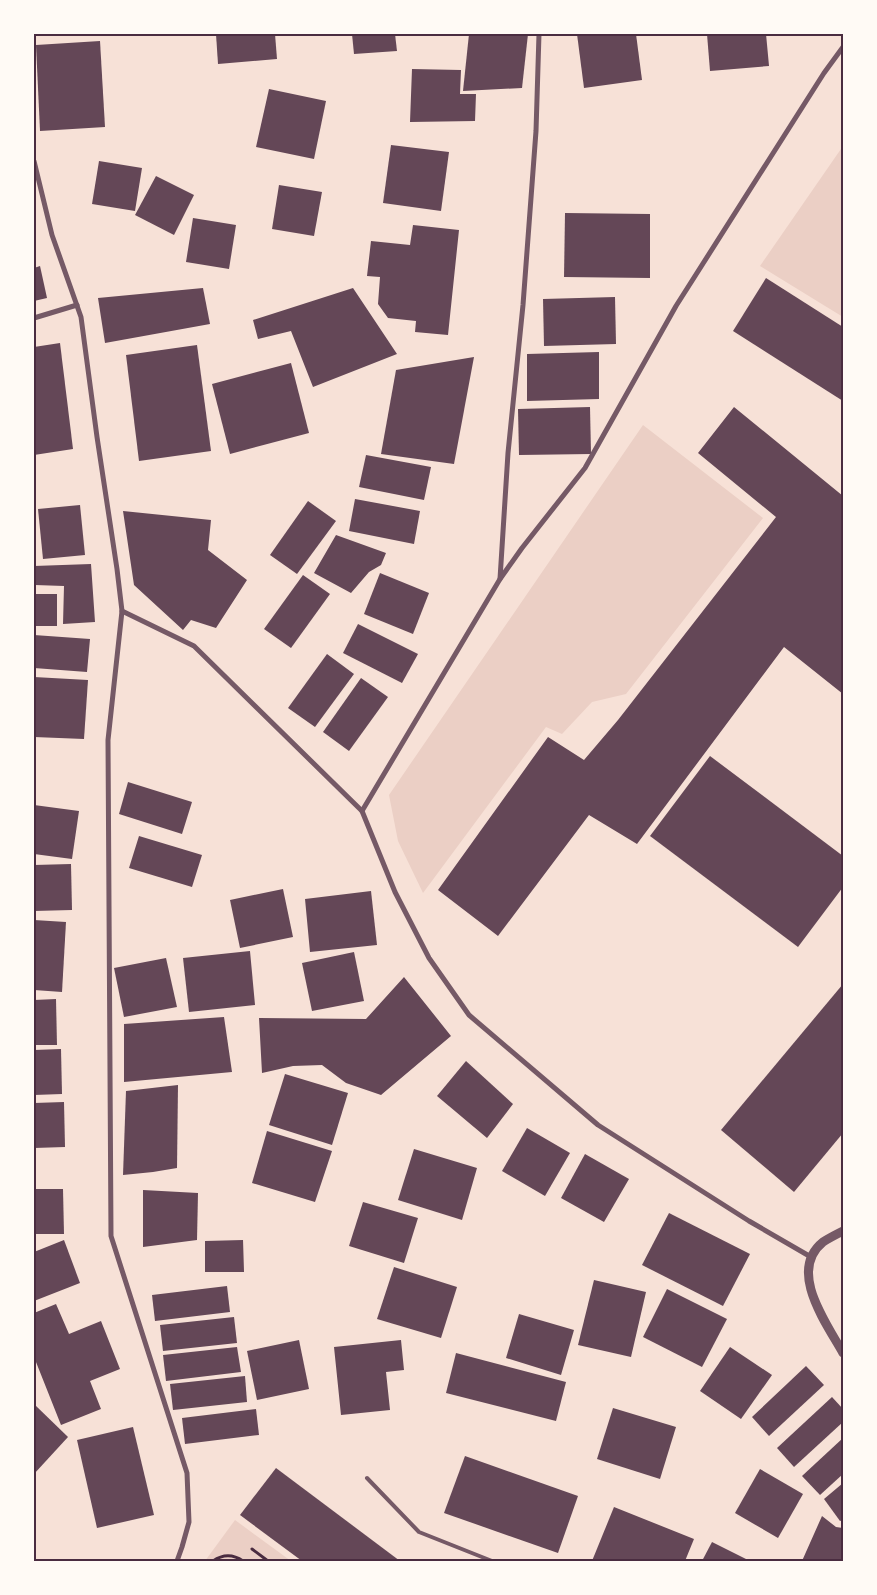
<svg xmlns="http://www.w3.org/2000/svg" width="877" height="1595" viewBox="0 0 877 1595" font-family="'Asap Condensed',sans-serif">
	<style>
		.green { fill: #ebcfc5 }
		.building { fill: #644757 }
		.lines { fill: none; stroke-linecap: round; stroke-linejoin: round }
		.path { stroke: #4a2c40; stroke-width: 3 }
		.service { stroke: #755966; stroke-width: 4 }
		.minor { stroke: #755966; stroke-width: 5 }
		.tertiary { stroke: #755966; stroke-width: 9 }
		.neatline { fill: none; stroke: #4a2c40; stroke-width: 2 }
	</style>
	<rect width="100%" height="100%" fill="#f7e1d7"/>
	<!-- green -->
	<g class="green">
		<path d="M843,146V317L760,266Z"/>
		<path d="M643,425L763,518L626,694L592,702L562,734L546,727L423,893L398,841L389,795Z"/>
		<path d="M235,1520L291,1561H205Z"/>
	</g>
	<!-- building -->
	<g class="building">
		<path d="M216,34H275L277,59L218,64Z"/>
		<path d="M352,34H395L397,51L354,54Z"/>
		<path d="M469,34H528L522,88L463,91Z"/>
		<path d="M577,34H636L642,80L584,88Z"/>
		<path d="M707,34H766L769,66L710,71Z"/>
		<path d="M100,41L105,127L40,131L36,45Z"/>
		<path d="M412,69L461,70L460,94H476L475,121L410,122Z"/>
		<path d="M269,89L326,101L314,159L256,147Z"/>
		<path d="M391,145L449,152L441,211L383,203Z"/>
		<path d="M99,161L142,168L135,211L92,204Z"/>
		<path d="M156,176L194,195L174,235L135,215Z"/>
		<path d="M279,185L322,192L314,236L272,229Z"/>
		<path d="M565,213L650,214V278L564,277Z"/>
		<path d="M193,218L236,225L229,269L186,262Z"/>
		<path d="M413,225L459,230L448,335L415,332L416,321L388,318L378,304L380,277L367,276L371,241L410,245Z"/>
		<path d="M40,266L47,298L34,301V268Z"/>
		<path d="M766,278L843,327V401L733,331Z"/>
		<path d="M203,288L210,324L105,343L98,298Z"/>
		<path d="M353,288L397,354L313,387L291,331L258,339L253,320Z"/>
		<path d="M615,297L616,344L544,346L543,299Z"/>
		<path d="M60,343L73,449L34,455V347Z"/>
		<path d="M197,345L211,451L139,461L126,355Z"/>
		<path d="M599,352V399L527,401V354Z"/>
		<path d="M474,357L454,464L381,454L396,370Z"/>
		<path d="M291,363L309,433L230,454L212,384Z"/>
		<path d="M590,407L591,454L519,455L518,409Z"/>
		<path d="M734,407L843,496V694L784,647L637,844L589,815L498,936L438,890L548,737L584,760L618,720L776,517L698,453Z"/>
		<path d="M366,455L431,467L424,500L359,487Z"/>
		<path d="M355,499L420,511L414,544L349,531Z"/>
		<path d="M308,501L336,521L297,574L270,555Z"/>
		<path d="M80,505L85,555L43,559L38,509Z"/>
		<path d="M123,511L211,520L208,550L247,580L216,628L191,620L183,630L134,585Z"/>
		<path d="M336,535L386,553L381,565L369,572L351,593L314,573Z"/>
		<path d="M91,564L95,622L63,624L64,586L35,585L34,566Z"/>
		<path d="M380,573L429,593L413,634L364,614Z"/>
		<path d="M303,575L330,594L291,648L264,629Z"/>
		<rect x="34" y="594" width="23" height="32"/>
		<path d="M358,624L418,654L402,683L343,653Z"/>
		<path d="M34,635L90,639L87,672L34,668Z"/>
		<path d="M327,654L354,674L315,727L288,708Z"/>
		<path d="M34,677L88,680L84,739L34,737Z"/>
		<path d="M361,678L388,697L349,751L323,732Z"/>
		<path d="M710,756L843,856V887L798,947L650,836Z"/>
		<path d="M128,782L192,802L182,834L119,814Z"/>
		<path d="M34,805L79,811L72,859L34,854Z"/>
		<path d="M139,836L202,855L192,887L129,868Z"/>
		<path d="M71,864L72,910L34,911V865Z"/>
		<path d="M283,889L293,937L240,948L230,900Z"/>
		<path d="M371,891L377,945L310,952L305,899Z"/>
		<path d="M34,920L66,922L62,992L34,990Z"/>
		<path d="M250,951L255,1005L189,1012L183,958Z"/>
		<path d="M354,952L364,1001L312,1011L302,963Z"/>
		<path d="M166,958L177,1007L124,1017L114,968Z"/>
		<path d="M404,977L451,1036L381,1095L346,1083L322,1065L293,1066L262,1073L259,1018L366,1019Z"/>
		<path d="M843,984V1133L794,1192L721,1130Z"/>
		<path d="M56,999L57,1045H34V1000Z"/>
		<path d="M224,1017L232,1072L124,1082V1024Z"/>
		<path d="M61,1049L62,1094L34,1095V1050Z"/>
		<path d="M466,1061L513,1104L487,1138L437,1096Z"/>
		<path d="M285,1074L348,1093L332,1145L269,1125Z"/>
		<path d="M178,1085L177,1168L153,1172L123,1175L126,1091Z"/>
		<path d="M64,1102L65,1147L34,1148V1103Z"/>
		<path d="M527,1128L570,1153L545,1196L502,1171Z"/>
		<path d="M267,1131L332,1151L315,1202L252,1183Z"/>
		<path d="M414,1149L477,1168L462,1220L398,1200Z"/>
		<path d="M585,1154L629,1179L604,1222L561,1198Z"/>
		<path d="M34,1189H63L64,1234H34Z"/>
		<path d="M143,1190L198,1193L197,1240L143,1247Z"/>
		<path d="M363,1202L418,1218L404,1263L349,1246Z"/>
		<path d="M669,1213L750,1254L723,1306L642,1265Z"/>
		<path d="M64,1240L80,1283L34,1301V1252Z"/>
		<path d="M243,1240L244,1272H205V1241Z"/>
		<path d="M394,1267L457,1287L441,1338L377,1319Z"/>
		<path d="M594,1280L646,1292L631,1357L578,1345Z"/>
		<path d="M227,1286L230,1312L155,1321L152,1295Z"/>
		<path d="M667,1289L727,1319L702,1367L643,1337Z"/>
		<path d="M56,1304L69,1334L101,1321L120,1369L90,1381L101,1409L61,1425L34,1357V1313Z"/>
		<path d="M519,1314L574,1330L561,1375L506,1358Z"/>
		<path d="M234,1317L237,1343L163,1351L160,1325Z"/>
		<path d="M299,1340L309,1389L257,1400L247,1351Z"/>
		<path d="M401,1340L404,1370L386,1372L390,1410L341,1415L334,1347Z"/>
		<path d="M237,1347L241,1372L166,1381L163,1355Z"/>
		<path d="M730,1347L772,1375L741,1419L700,1391Z"/>
		<path d="M456,1353L566,1382L556,1421L446,1393Z"/>
		<path d="M806,1366L824,1385L769,1436L752,1417Z"/>
		<path d="M245,1376L247,1402L173,1410L170,1384Z"/>
		<path d="M832,1397L843,1409V1422L794,1467L777,1448Z"/>
		<path d="M34,1404L68,1437L34,1474Z"/>
		<path d="M613,1408L676,1427L660,1479L597,1459Z"/>
		<path d="M256,1409L259,1435L185,1444L182,1418Z"/>
		<path d="M133,1427L154,1515L97,1528L77,1440Z"/>
		<path d="M843,1438V1474L820,1495L802,1476Z"/>
		<path d="M465,1456L578,1496L558,1553L444,1513Z"/>
		<path d="M276,1468L400,1561H302L240,1515Z"/>
		<path d="M760,1469L803,1494L778,1538L735,1513Z"/>
		<path d="M843,1483V1520L840,1521L824,1499Z"/>
		<path d="M614,1507L694,1539L685,1561H592Z"/>
		<path d="M822,1516L836,1527L843,1528V1561H802Z"/>
		<path d="M712,1542L750,1561H702Z"/>
	</g>
	<g class="lines">
		<!-- path -->
		<g class="path">
			<path d="M252,1549L268,1561"/>
			<path d="M213,1561C223,1554 233,1554 243,1561"/>
		</g>
		<!-- service -->
		<path class="service" d="M367,1478L419,1532L492,1561"/>
		<!-- minor -->
		<g class="minor">
			<path d="M34,161L52,235L81,317L97,437L117,569L122,611L108,740L111,1236L187,1473L189,1522L182,1547L177,1561"/>
			<path d="M34,318L77,305"/>
			<path d="M500,579L508,453L523,305L536,131L539,34"/>
			<path d="M122,611L194,646L362,811L395,892L429,958L469,1015L598,1125L749,1221L811,1257"/>
			<path d="M362,811L500,579L522,548L585,468L676,306L824,73L843,47"/>
		</g>
		<!-- tertiary -->
		<path class="tertiary" d="M843,1231C837,1234 829,1238 823,1242C787,1271 827,1324 843,1353"/>
	</g>
	<!-- border -->
	<rect width="877" height="1595" fill="none" stroke="#fffaf5" stroke-width="70"/>
	<rect x="35" y="35" width="807" height="1525" class="neatline"/>
</svg>
